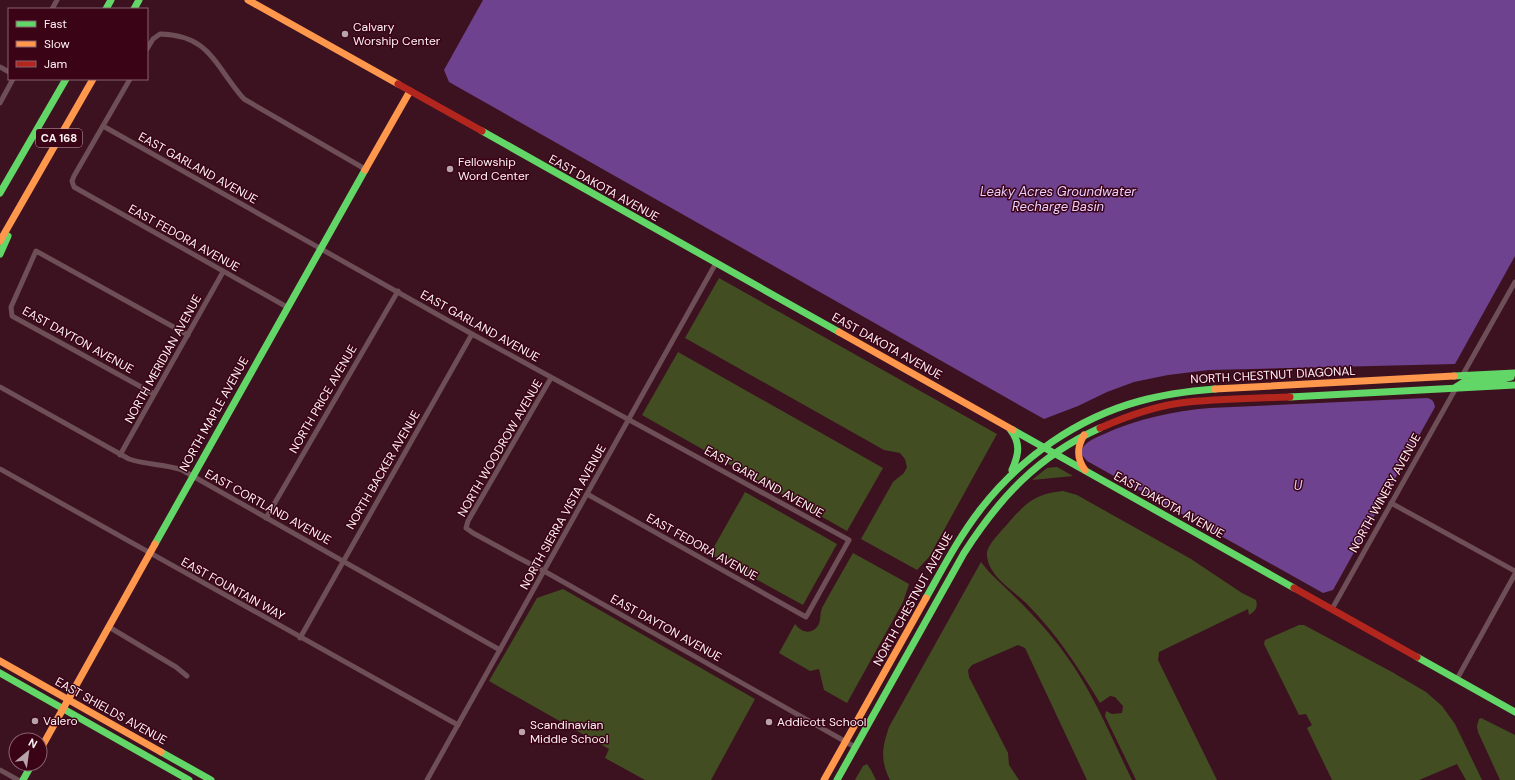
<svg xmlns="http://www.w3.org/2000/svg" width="1515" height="780" viewBox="0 0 1515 780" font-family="'DM Sans',sans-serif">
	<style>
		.green { fill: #424e22 }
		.water { fill: #6e428e }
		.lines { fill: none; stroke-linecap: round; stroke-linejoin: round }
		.street { stroke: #6e4e57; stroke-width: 5 }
		.fast { stroke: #63d668; stroke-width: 7 }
		.slow { stroke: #ff974d; stroke-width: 7 }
		.jam { stroke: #b3261e; stroke-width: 7 }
		.poi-dot { fill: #b9a4aa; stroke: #3b0316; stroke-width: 1.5 }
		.labels { text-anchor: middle; stroke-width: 3; stroke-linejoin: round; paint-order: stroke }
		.shield { fill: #3b0316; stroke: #c2aab1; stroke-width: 1 }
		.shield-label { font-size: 11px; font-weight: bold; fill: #fcf2f3 }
		.poi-label { font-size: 12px; fill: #fcf2f3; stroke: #3b0316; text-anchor: start }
		.street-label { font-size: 12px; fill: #fcf2f3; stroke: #3b0316 }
		.water-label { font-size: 13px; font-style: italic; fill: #e7d1fe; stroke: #3b0316 }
	</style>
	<rect width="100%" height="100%" fill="#3c1221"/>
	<!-- green -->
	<g class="green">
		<path d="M719,278L997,434L929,557L917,570L861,539L893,482L904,473L907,467L905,459L900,453L884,450L685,338Z"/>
		<path d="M678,352L883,468L847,531L642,415Z"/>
		<path d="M1057,467L1073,476L1032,480L1047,468Z"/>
		<path d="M1063,491L1077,495L1191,559L1242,593L1256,600C1258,607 1256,611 1249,615L1248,609L1159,652L1158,660L1217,780H1136L1105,716L1106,711L1112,714L1122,713L1123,706L1115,697L1110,696L1100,703C1078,667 1056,633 1026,603C1013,590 988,576 987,555C986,545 1004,529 1010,521C1028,501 1036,494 1063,491Z"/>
		<path d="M745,492L837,544L803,605L710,554Z"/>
		<path d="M853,553L909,584L903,602L847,703L824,690L819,669L810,671L779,653L795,624C800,631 809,635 816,628C822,623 819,615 822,608C832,589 843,571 853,553Z"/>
		<path d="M981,562L989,572C1016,598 1043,623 1065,654C1092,690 1112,739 1132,780H1087L1025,648L1018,645L972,665L968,670L969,677L1008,753L1009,765L1019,780H890C880,760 882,748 889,727Z"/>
		<path d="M563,589L755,699L711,780H645L605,758L609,749L489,681L537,598Z"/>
		<path d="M1299,625H1304L1392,672L1426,692L1442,706L1455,724L1482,780H1466L1457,764L1419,780H1332L1307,728L1312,725L1306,714L1299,715L1264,644L1265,640Z"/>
		<path d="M1481,718L1515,735V780H1500L1478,732L1477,726L1479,719Z"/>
		<path d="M867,764L871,770L876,780H855L863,766Z"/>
	</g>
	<!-- water -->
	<g class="water">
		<path d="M483,0H1515V256L1455,364L1209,370L1168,375L1134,382L1107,392L1078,406L1044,419L449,82L444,70Z"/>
		<path d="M1427,398C1433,399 1434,402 1435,407L1333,590L1323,593L1087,461L1082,455C1082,450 1082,447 1086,444C1090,440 1097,437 1102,435C1136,419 1173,411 1210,408Z"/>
	</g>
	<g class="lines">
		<!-- street -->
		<g class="street">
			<path d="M52,9L57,0"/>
			<path d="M147,49L153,39L160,34C211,35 215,67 244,99L365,169"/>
			<path d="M0,67L9,72"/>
			<path d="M130,79L74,176L72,181L74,187L287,307"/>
			<path d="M0,103L13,79"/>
			<path d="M103,126L472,334L849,540L806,617L587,494"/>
			<path d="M1462,376L1515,282"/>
			<path d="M551,378L468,521L466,528L473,533L517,557L544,571L855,747"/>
			<path d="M0,387L129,459C146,465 165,464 182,470L500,650"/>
			<path d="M154,394L12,316L11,307L36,251L188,335"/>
			<path d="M120,455L223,272"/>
			<path d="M0,469L458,725"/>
			<path d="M1391,503L1515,571"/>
			<path d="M266,518L398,291"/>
			<path d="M1332,609L1456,388"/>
			<path d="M109,627L176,667L187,676"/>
			<path d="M300,638L472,334"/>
			<path d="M1457,679L1515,574"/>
			<path d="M0,770L18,780"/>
			<path d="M427,780L716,263"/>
		</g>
		<!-- fast -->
		<g class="fast">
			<path d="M106,9L111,0"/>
			<path d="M134,9L139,0"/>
			<path d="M482,131L839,332"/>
			<path d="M0,193L66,79"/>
			<path d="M0,254L8,236"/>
			<path d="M1454,376L1515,373"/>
			<path d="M1456,387L1464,382L1499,380L1511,377"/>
			<path d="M1290,397L1515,385"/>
			<path d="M1010,429C1021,443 1019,454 1012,470"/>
			<path d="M1013,430L1294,588"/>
			<path d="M155,544L365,170"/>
			<path d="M926,598C943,568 959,537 980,510C1020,458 1077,418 1140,401C1165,394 1190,391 1215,389"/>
			<path d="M1417,657L1515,712"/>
			<path d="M0,673L189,780"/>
			<path d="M161,752L211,780"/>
			<path d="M23,780L32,764"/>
			<path d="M837,780L964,553C1000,497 1038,456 1100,428"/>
		</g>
		<!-- slow -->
		<g class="slow">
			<path d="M248,0L398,84"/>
			<path d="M365,170L410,91"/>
			<path d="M0,241L93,79"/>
			<path d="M839,332L1013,430"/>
			<path d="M1215,389L1454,376"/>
			<path d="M1084,435C1077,447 1076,458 1085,470"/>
			<path d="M0,661L161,752"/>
			<path d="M40,750L155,544"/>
			<path d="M824,780L926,598"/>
		</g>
		<!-- jam -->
		<g class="jam">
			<path d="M398,84L482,131"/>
			<path d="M1100,428C1127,416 1158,405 1188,402C1222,399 1256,398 1290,397"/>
			<path d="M1294,588L1417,657"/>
		</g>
	</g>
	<!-- markers -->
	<g class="poi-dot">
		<circle cx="345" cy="34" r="4"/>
		<circle cx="450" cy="169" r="4"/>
		<circle cx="35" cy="721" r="4"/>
		<circle cx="769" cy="722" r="4"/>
		<circle cx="522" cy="732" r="4"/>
	</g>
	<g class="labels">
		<!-- shield labels -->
		<rect class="shield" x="36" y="129" width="46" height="18" rx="3"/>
		<g class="shield-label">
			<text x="59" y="142">CA 168</text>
		</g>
		<!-- poi labels -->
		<g class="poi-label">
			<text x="353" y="31">Calvary<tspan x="353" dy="14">Worship Center</tspan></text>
			<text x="458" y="166">Fellowship<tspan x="458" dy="14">Word Center</tspan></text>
			<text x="43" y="725">Valero</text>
			<text x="777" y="726">Addicott School</text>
			<text x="530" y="729">Scandinavian<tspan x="530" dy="14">Middle School</tspan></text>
		</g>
		<!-- street labels -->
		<g class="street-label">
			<text transform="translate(198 168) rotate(29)" y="4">EAST GARLAND AVENUE</text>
			<text transform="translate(604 188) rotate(29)" y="4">EAST DAKOTA AVENUE</text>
			<text transform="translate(184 238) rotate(29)" y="4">EAST FEDORA AVENUE</text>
			<text transform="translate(480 326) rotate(29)" y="4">EAST GARLAND AVENUE</text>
			<text transform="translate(78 340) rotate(29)" y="4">EAST DAYTON AVENUE</text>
			<text transform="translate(887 346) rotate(29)" y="4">EAST DAKOTA AVENUE</text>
			<text transform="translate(163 359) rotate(-61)" y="4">NORTH MERIDIAN AVENUE</text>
			<text transform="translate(1273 375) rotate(-3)" y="4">NORTH CHESTNUT DIAGONAL</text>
			<text transform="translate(323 399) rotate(-60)" y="4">NORTH PRICE AVENUE</text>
			<text transform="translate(214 414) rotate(-61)" y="4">NORTH MAPLE AVENUE</text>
			<text transform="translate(500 448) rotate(-60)" y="4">NORTH WOODROW AVENUE</text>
			<text transform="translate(383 470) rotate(-60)" y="4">NORTH BACKER AVENUE</text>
			<text transform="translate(764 482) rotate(29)" y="4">EAST GARLAND AVENUE</text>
			<text transform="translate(1385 493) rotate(-61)" y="4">NORTH WINERY AVENUE</text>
			<text transform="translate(1169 505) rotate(29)" y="4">EAST DAKOTA AVENUE</text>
			<text transform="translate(268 507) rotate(29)" y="4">EAST CORTLAND AVENUE</text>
			<text transform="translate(563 517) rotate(-61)" y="4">NORTH SIERRA VISTA AVENUE</text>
			<text transform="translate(702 547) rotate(29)" y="4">EAST FEDORA AVENUE</text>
			<text transform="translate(233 589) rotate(29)" y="4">EAST FOUNTAIN WAY</text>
			<text transform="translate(913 599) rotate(-61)" y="4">NORTH CHESTNUT AVENUE</text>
			<text transform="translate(666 628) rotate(29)" y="4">EAST DAYTON AVENUE</text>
			<text transform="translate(111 711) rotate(29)" y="4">EAST SHIELDS AVENUE</text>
		</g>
		<!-- water labels -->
		<g class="water-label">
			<text x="1058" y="196">Leaky Acres Groundwater<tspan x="1058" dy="15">Recharge Basin</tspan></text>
			<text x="1298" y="490">U</text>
		</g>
	</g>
	<!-- legend -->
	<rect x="8" y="8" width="140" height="72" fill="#3b0316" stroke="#88636e"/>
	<rect x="16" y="21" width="20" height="6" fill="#63d668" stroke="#88636e"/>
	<text x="44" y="28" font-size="12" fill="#fcf2f3">Fast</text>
	<rect x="16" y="41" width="20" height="6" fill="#ff974d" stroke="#88636e"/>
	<text x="44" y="48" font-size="12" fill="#fcf2f3">Slow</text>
	<rect x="16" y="61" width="20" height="6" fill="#b3261e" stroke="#88636e"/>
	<text x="44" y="68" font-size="12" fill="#fcf2f3">Jam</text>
	<!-- north arrow -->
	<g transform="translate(28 752) rotate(29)"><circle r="19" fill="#3b0316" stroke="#88636e"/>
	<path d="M0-3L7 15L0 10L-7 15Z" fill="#b9a4aa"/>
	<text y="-6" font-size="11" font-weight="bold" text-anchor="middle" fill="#fcf2f3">N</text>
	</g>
</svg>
